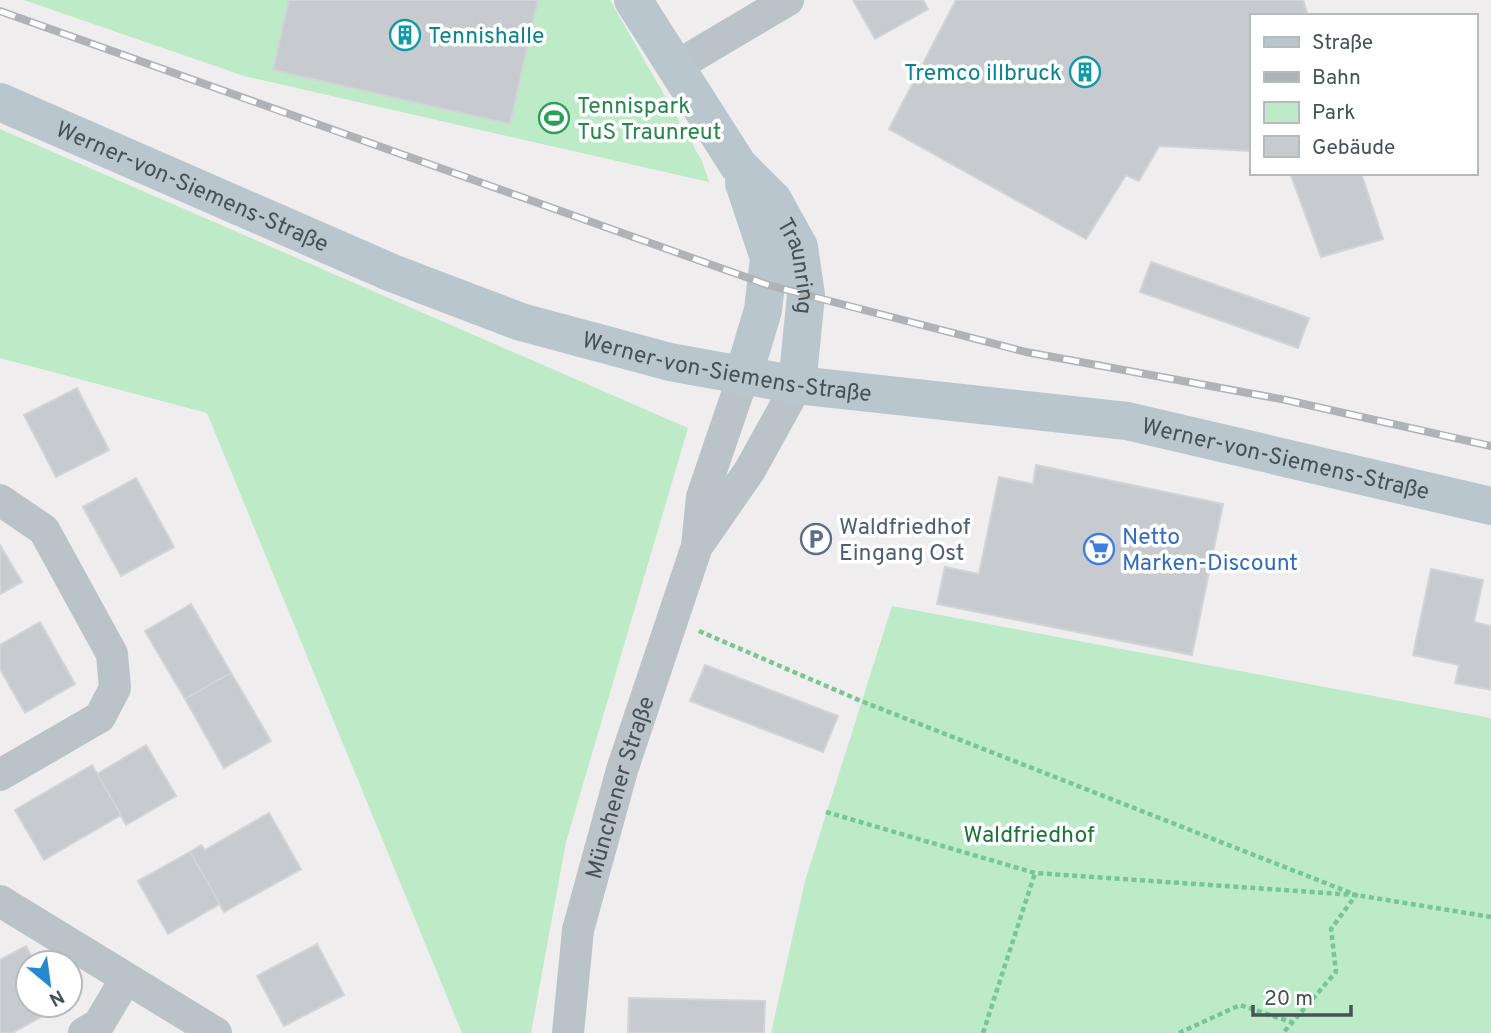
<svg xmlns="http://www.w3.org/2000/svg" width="1491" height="1033" viewBox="0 0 1491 1033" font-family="Overpass,sans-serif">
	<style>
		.green { fill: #bdebc8 }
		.building { fill: #c7cbcf; stroke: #d1d4d8; stroke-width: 2 }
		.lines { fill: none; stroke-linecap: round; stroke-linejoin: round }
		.path { stroke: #78c694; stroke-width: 4.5; stroke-dasharray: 5 3.5; stroke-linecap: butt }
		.street { stroke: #b9c3c8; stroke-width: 32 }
		.secondary { stroke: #b9c6cd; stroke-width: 38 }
		.rail-casing { stroke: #afb3b7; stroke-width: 8 }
		.rail { stroke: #fff; stroke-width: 5; stroke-dasharray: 16; stroke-linecap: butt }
		.labels { text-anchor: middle; stroke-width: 7; stroke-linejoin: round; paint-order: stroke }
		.culture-label { font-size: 23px; fill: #0d838f; stroke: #fff; text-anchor: start }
		.leisure-label { font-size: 23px; fill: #27864d; stroke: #fff; text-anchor: start }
		.street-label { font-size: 23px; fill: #465258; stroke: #fff }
		.service-label { font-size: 23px; fill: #4e5e75; stroke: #fff; text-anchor: start }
		.shop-label { font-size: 23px; fill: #366cbe; stroke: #fff; text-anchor: start }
		.park-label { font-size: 23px; fill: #1d743c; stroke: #fff }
	</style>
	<rect width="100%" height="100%" fill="#efeded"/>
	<!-- green -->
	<g class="green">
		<path d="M24,0H610L702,161L709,182L244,76Z"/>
		<path d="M0,129L688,428L566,842L531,1033H462L207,413L0,358Z"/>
		<path d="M892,606L1491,718V1033H771L805,881Z"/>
	</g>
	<!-- building -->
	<g class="building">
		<path d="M289,0H538L510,124L273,70Z"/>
		<path d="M853,0H923L928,9L875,39Z"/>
		<path d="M956,0H1303L1308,16H1251V151L1159,146L1139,181L1126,175L1086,239L889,129Z"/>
		<path d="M1290,173H1361L1383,239L1321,257Z"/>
		<path d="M1151,262L1309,318L1298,348L1140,292Z"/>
		<path d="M77,388L109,450L56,477L24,415Z"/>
		<path d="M1036,465L1223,504L1192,655L937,604L945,567L979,574L999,477L1033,484Z"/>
		<path d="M136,478L174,547L121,576L83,507Z"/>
		<path d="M0,545L22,582L0,594Z"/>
		<path d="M1431,569L1483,580L1474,622L1491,626V690L1455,683L1459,665L1413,655Z"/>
		<path d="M191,604L231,673L185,699L145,631Z"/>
		<path d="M40,622L75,684L25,713L0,669V645Z"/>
		<path d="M705,665L838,716L823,752L690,701Z"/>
		<path d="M231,673L271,741L224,768L185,699Z"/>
		<path d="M146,745L176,796L126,825L97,774Z"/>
		<path d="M92,765L121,815L44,860L15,810Z"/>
		<path d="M269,813L301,869L224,912L190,852L201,845L205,850Z"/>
		<path d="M190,852L220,904L168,934L138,881Z"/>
		<path d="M317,944L344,995L284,1026L257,976Z"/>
		<path d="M26,946L35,963H28V1005L59,1007L12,1033H0V960Z"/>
		<path d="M629,998L765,1001L764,1033H628Z"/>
	</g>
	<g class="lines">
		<!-- path -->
		<g class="path">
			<path d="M699,631L861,701L1356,895L1331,929L1336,972L1283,1033"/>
			<path d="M826,812L1035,873L1356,895L1491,917"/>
			<path d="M983,1033L1035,873"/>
			<path d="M1179,1033L1240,1005L1291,1022"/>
		</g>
		<!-- street -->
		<g class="street">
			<path d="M675,67L788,0"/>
			<path d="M0,500L44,530L112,654L115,688L100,717L0,775"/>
			<path d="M700,542L750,470L797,385"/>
			<path d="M0,901L216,1033"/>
			<path d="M84,1033L99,1024L125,980"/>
			<path id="s1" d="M568,1033L578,930L622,770L697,546L702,497L743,377"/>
		</g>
		<!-- secondary -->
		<g class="secondary">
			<path id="s2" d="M633,0L738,165L773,200L799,247L806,295L797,385"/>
			<path id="s3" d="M0,102L392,273L521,322L670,362L797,385L1127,421L1491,506"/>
			<path d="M743,377L763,310L769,258L744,183"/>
		</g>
		<!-- rail casing -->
		<g class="rail-casing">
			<path id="rail" d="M0,11L768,285L1026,352L1286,400L1491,446"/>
		</g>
		<!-- rail -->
		<use href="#rail" class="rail"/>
	</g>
	<!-- icons -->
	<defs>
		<g id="building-ring" transform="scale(1.575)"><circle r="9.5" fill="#fff" stroke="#0f9aa8" stroke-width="1.5"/><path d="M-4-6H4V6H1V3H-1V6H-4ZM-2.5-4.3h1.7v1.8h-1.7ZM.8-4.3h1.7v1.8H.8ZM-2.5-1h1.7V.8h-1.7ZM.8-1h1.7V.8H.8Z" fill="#0f9aa8"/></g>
		<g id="stadium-ring" transform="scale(1.575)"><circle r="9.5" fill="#fff" stroke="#2e9e5b" stroke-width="1.5"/><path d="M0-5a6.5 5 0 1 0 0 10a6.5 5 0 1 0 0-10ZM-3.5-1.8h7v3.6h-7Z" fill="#2e9e5b"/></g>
		<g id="parking-ring" transform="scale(1.575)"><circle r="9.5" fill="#fff" stroke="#5c6f8a" stroke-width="1.5"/><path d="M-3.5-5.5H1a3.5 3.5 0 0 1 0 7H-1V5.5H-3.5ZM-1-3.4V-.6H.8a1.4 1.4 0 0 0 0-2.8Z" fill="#5c6f8a"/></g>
		<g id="supermarket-ring" transform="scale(1.575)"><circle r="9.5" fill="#fff" stroke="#3f7fe0" stroke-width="1.5"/><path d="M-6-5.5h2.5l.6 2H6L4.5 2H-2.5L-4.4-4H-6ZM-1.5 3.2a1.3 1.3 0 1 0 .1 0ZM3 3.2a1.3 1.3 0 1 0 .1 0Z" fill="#3f7fe0"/></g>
	</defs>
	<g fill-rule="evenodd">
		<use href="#building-ring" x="405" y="35"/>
		<use href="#building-ring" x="1085" y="72"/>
		<use href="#stadium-ring" x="554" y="118"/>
		<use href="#parking-ring" x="816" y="539"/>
		<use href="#supermarket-ring" x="1099" y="549"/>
	</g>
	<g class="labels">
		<!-- culture labels -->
		<g class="culture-label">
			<text x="428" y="43">Tennishalle</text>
			<text x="1062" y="80" text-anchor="end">Tremco illbruck</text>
		</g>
		<!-- leisure labels -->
		<g class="leisure-label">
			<text x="577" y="113">Tennispark<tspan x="577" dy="26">TuS Traunreut</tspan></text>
		</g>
		<!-- street labels -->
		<g class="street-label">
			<text dy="8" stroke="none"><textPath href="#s3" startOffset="210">Werner-von-Siemens-Straße</textPath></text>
			<text dy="8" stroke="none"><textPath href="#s2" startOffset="317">Traunring</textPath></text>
			<text dy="8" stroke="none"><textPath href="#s3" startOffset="777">Werner-von-Siemens-Straße</textPath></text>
			<text dy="8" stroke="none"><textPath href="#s3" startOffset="1344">Werner-von-Siemens-Straße</textPath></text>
			<text dy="8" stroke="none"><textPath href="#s1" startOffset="252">Münchener Straße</textPath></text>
		</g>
		<!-- service labels -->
		<g class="service-label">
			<text x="839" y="534">Waldfriedhof<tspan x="839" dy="26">Eingang Ost</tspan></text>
		</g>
		<!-- shop labels -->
		<g class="shop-label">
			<text x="1122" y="544">Netto<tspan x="1122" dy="26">Marken-Discount</tspan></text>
		</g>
		<!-- park labels -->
		<g class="park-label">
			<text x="1029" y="842">Waldfriedhof</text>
		</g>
	</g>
	<!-- legend -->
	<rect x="1250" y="14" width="228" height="161" fill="#ffffff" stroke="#b5babc" stroke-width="2"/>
	<rect x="1264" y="37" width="35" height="10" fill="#b9c6cd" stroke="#b5babc" stroke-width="2"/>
	<text x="1312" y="49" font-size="21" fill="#465258">Straße</text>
	<rect x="1264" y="72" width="35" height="10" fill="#afb3b7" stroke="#b5babc" stroke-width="2"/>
	<text x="1312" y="84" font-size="21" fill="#465258">Bahn</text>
	<rect x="1264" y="102" width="35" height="21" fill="#bdebc8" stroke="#b5babc" stroke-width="2"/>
	<text x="1312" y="119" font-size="21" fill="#465258">Park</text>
	<rect x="1264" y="136" width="35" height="21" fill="#c7cbcf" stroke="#b5babc" stroke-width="2"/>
	<text x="1312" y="154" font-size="21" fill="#465258">Gebäude</text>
	<!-- north arrow -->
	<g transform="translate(49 984) rotate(151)"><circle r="33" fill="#ffffff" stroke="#b5babc" stroke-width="2"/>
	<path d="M0-5L12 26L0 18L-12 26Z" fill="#2689d0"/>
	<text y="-10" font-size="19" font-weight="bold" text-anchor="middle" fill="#465258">N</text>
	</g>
	<!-- scale -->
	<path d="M1253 1005v10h98v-10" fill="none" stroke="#465258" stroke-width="3.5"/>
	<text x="1264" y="1005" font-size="21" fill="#465258" stroke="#ffffff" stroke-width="5" paint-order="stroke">20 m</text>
</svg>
